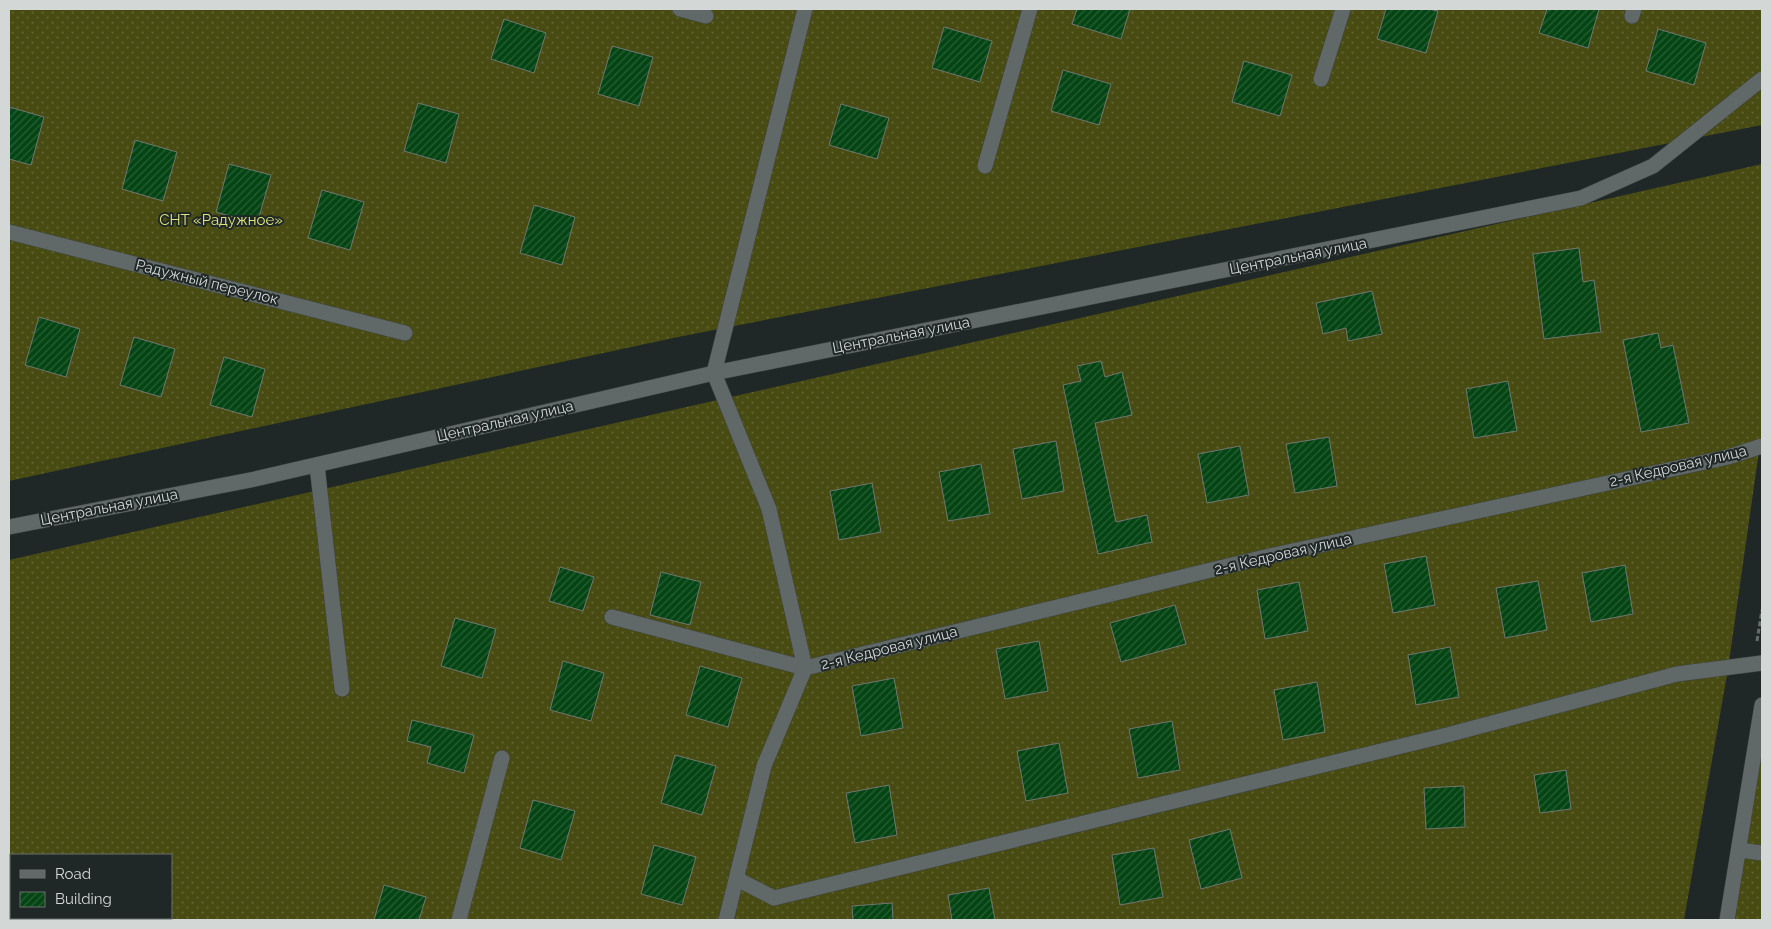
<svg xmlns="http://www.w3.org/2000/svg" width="1771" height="929" viewBox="0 0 1771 929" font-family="Raleway,sans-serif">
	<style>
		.grass { fill: url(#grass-dots); fill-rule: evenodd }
		.building { fill: url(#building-hatch); stroke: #717771 }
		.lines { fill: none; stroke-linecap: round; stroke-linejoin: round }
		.minor-casing { stroke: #3e4543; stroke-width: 16 }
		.path { stroke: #656c6b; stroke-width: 3; stroke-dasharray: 5 2.5; stroke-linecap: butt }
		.minor { stroke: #606967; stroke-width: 15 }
		.labels { text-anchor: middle; stroke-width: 4; stroke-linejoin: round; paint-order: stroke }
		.park-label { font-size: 15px; fill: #dee57c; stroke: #202827 }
		.street-label { font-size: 15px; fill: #d3d8d7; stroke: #202827 }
	</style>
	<defs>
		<pattern id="grass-dots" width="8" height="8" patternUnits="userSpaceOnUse" patternTransform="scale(1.25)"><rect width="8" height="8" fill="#484b12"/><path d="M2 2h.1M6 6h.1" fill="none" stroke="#626434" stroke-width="1.8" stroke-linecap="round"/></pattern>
		<pattern id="building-hatch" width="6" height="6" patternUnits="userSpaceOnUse" patternTransform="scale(1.25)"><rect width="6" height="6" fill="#044513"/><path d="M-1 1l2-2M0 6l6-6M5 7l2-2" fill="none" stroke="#285f35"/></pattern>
	</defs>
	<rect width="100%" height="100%" fill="#202827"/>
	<!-- grass -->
	<g class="grass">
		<path d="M9,9H1762V125L678,337L9,481Z"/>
		<path d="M1762,164V430L1728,669L1684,920H9V560ZM11,855H171V918H11Z"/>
		<path d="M1762,708V920H1727Z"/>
	</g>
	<!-- building -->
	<g class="building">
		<path d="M1077,9H1130L1121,39L1072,24Z"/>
		<path d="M1386,9H1428L1438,11L1426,53L1377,39Z"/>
		<path d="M1547,9H1599L1588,48L1539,33Z"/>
		<path d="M504,19L546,33L534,73L491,59Z"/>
		<path d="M944,27L992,41L980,82L932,68Z"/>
		<path d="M1658,29L1706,43L1694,85L1646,71Z"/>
		<path d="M612,46L653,57L639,106L598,94Z"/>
		<path d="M1244,61L1292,75L1280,116L1232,102Z"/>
		<path d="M1063,70L1111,84L1099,125L1051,111Z"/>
		<path d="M418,103L459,114L446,163L404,151Z"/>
		<path d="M841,104L889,118L877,159L829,145Z"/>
		<path d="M9,107L44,117L31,165L9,159Z"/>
		<path d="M135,140L177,152L163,201L122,189Z"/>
		<path d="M229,164L271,175L257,224L216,212Z"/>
		<path d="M322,190L364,202L350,250L308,238Z"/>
		<path d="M534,205L575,217L562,265L520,253Z"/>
		<path d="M1579,248L1583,282L1594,280L1601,332L1544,339L1533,254Z"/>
		<path d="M1372,291L1382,334L1348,341L1346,328L1323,334L1316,303Z"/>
		<path d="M39,317L80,329L66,377L25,365Z"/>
		<path d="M1658,333L1661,348L1673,345L1689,423L1641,432L1623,340Z"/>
		<path d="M134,337L175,349L161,397L120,385Z"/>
		<path d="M224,357L265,369L252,417L210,405Z"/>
		<path d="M1101,361L1105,377L1122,372L1132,415L1095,423L1116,522L1147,515L1152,542L1098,554L1063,385L1081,381L1077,366Z"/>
		<path d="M1508,381L1517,431L1474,438L1466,389Z"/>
		<path d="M1329,437L1337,486L1295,493L1286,444Z"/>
		<path d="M1056,441L1064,491L1022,499L1013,449Z"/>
		<path d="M1240,446L1249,495L1207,503L1198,454Z"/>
		<path d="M981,464L990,514L948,521L939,472Z"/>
		<path d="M872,483L881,532L839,540L830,491Z"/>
		<path d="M1426,556L1435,605L1393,613L1384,564Z"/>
		<path d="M1625,565L1633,614L1591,622L1582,573Z"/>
		<path d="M560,567L594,577L583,611L549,601Z"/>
		<path d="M661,572L701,582L690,625L650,615Z"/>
		<path d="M1538,581L1547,630L1505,638L1496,588Z"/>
		<path d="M1299,582L1308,631L1265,639L1257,590Z"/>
		<path d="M1175,605L1186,644L1121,662L1110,623Z"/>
		<path d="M455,618L496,629L482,678L441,666Z"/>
		<path d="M1039,641L1048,691L1005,699L996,649Z"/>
		<path d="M1450,647L1459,697L1416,705L1408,655Z"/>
		<path d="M563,661L604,673L591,721L550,710Z"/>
		<path d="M700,666L742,678L728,727L686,715Z"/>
		<path d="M894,678L903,728L861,736L852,686Z"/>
		<path d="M1317,682L1325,732L1283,740L1274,690Z"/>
		<path d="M412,720L474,735L464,773L427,763L431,747L407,741Z"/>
		<path d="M1172,721L1180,770L1138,778L1129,729Z"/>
		<path d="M1059,743L1068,793L1026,801L1017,751Z"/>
		<path d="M675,755L716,766L702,815L661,803Z"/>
		<path d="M1566,770L1571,809L1540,813L1534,775Z"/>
		<path d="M889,785L897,835L855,843L846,793Z"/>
		<path d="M1464,786L1465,827L1426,829L1424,788Z"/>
		<path d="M533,800L575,811L561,860L520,848Z"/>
		<path d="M1230,829L1242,878L1201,889L1189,840Z"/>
		<path d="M654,845L696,857L682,905L641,894Z"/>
		<path d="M1154,848L1163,897L1120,905L1112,855Z"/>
		<path d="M384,885L426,897L419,920H374Z"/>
		<path d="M989,888L995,920H952L948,895Z"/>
		<path d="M892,903L893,920H853L852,906Z"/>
	</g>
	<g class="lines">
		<!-- minor casing -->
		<g class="minor-casing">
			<g id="minor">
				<path d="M680,9L706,16"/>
				<path d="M1632,16L1634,9"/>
				<path d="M1321,79L1343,9"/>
				<path d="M985,166L1030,9"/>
				<path d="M9,232L405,333"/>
				<path d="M317,465L342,689"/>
				<path d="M9,527L255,479L714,373L1581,198L1653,166L1762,79"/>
				<path d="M612,617L805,668L1265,557L1728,457L1762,446"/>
				<path d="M1739,850L1762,853"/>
				<path d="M737,879L774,898L1443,736L1677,674L1762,663"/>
				<path d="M459,920L502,758"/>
				<path d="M726,920L764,766L805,668L769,509L714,373L805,9"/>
				<path d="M1727,920L1762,705"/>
			</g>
		</g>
		<!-- path -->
		<path class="path" d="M1757,641L1762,610"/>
		<!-- minor -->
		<use href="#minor" class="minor"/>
	</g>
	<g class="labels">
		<!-- park labels -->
		<g class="park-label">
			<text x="221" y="225">СНТ «Радужное»</text>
		</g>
		<!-- street labels -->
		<g class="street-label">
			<text transform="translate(1298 256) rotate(-11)" y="5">Центральная улица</text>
			<text transform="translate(207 282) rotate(14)" y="5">Радужный переулок</text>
			<text transform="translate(901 335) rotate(-11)" y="5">Центральная улица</text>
			<text transform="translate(505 421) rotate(-13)" y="5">Центральная улица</text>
			<text transform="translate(1678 466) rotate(-13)" y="5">2-я Кедровая улица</text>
			<text transform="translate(109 507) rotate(-11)" y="5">Центральная улица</text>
			<text transform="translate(1283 554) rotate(-13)" y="5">2-я Кедровая улица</text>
			<text transform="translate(889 648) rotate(-14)" y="5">2-я Кедровая улица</text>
		</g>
	</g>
	<!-- border -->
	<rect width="1771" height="929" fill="none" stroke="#d3d8d7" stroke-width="20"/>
	<!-- legend -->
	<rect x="10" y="854" width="162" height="65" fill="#202827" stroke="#686e6d"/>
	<rect x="20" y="870" width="25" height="8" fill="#606967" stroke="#686e6d"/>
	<text x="55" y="879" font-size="15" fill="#d3d8d7">Road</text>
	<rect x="20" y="892" width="25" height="15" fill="url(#building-hatch)" stroke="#686e6d"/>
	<text x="55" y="904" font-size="15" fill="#d3d8d7">Building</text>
</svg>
